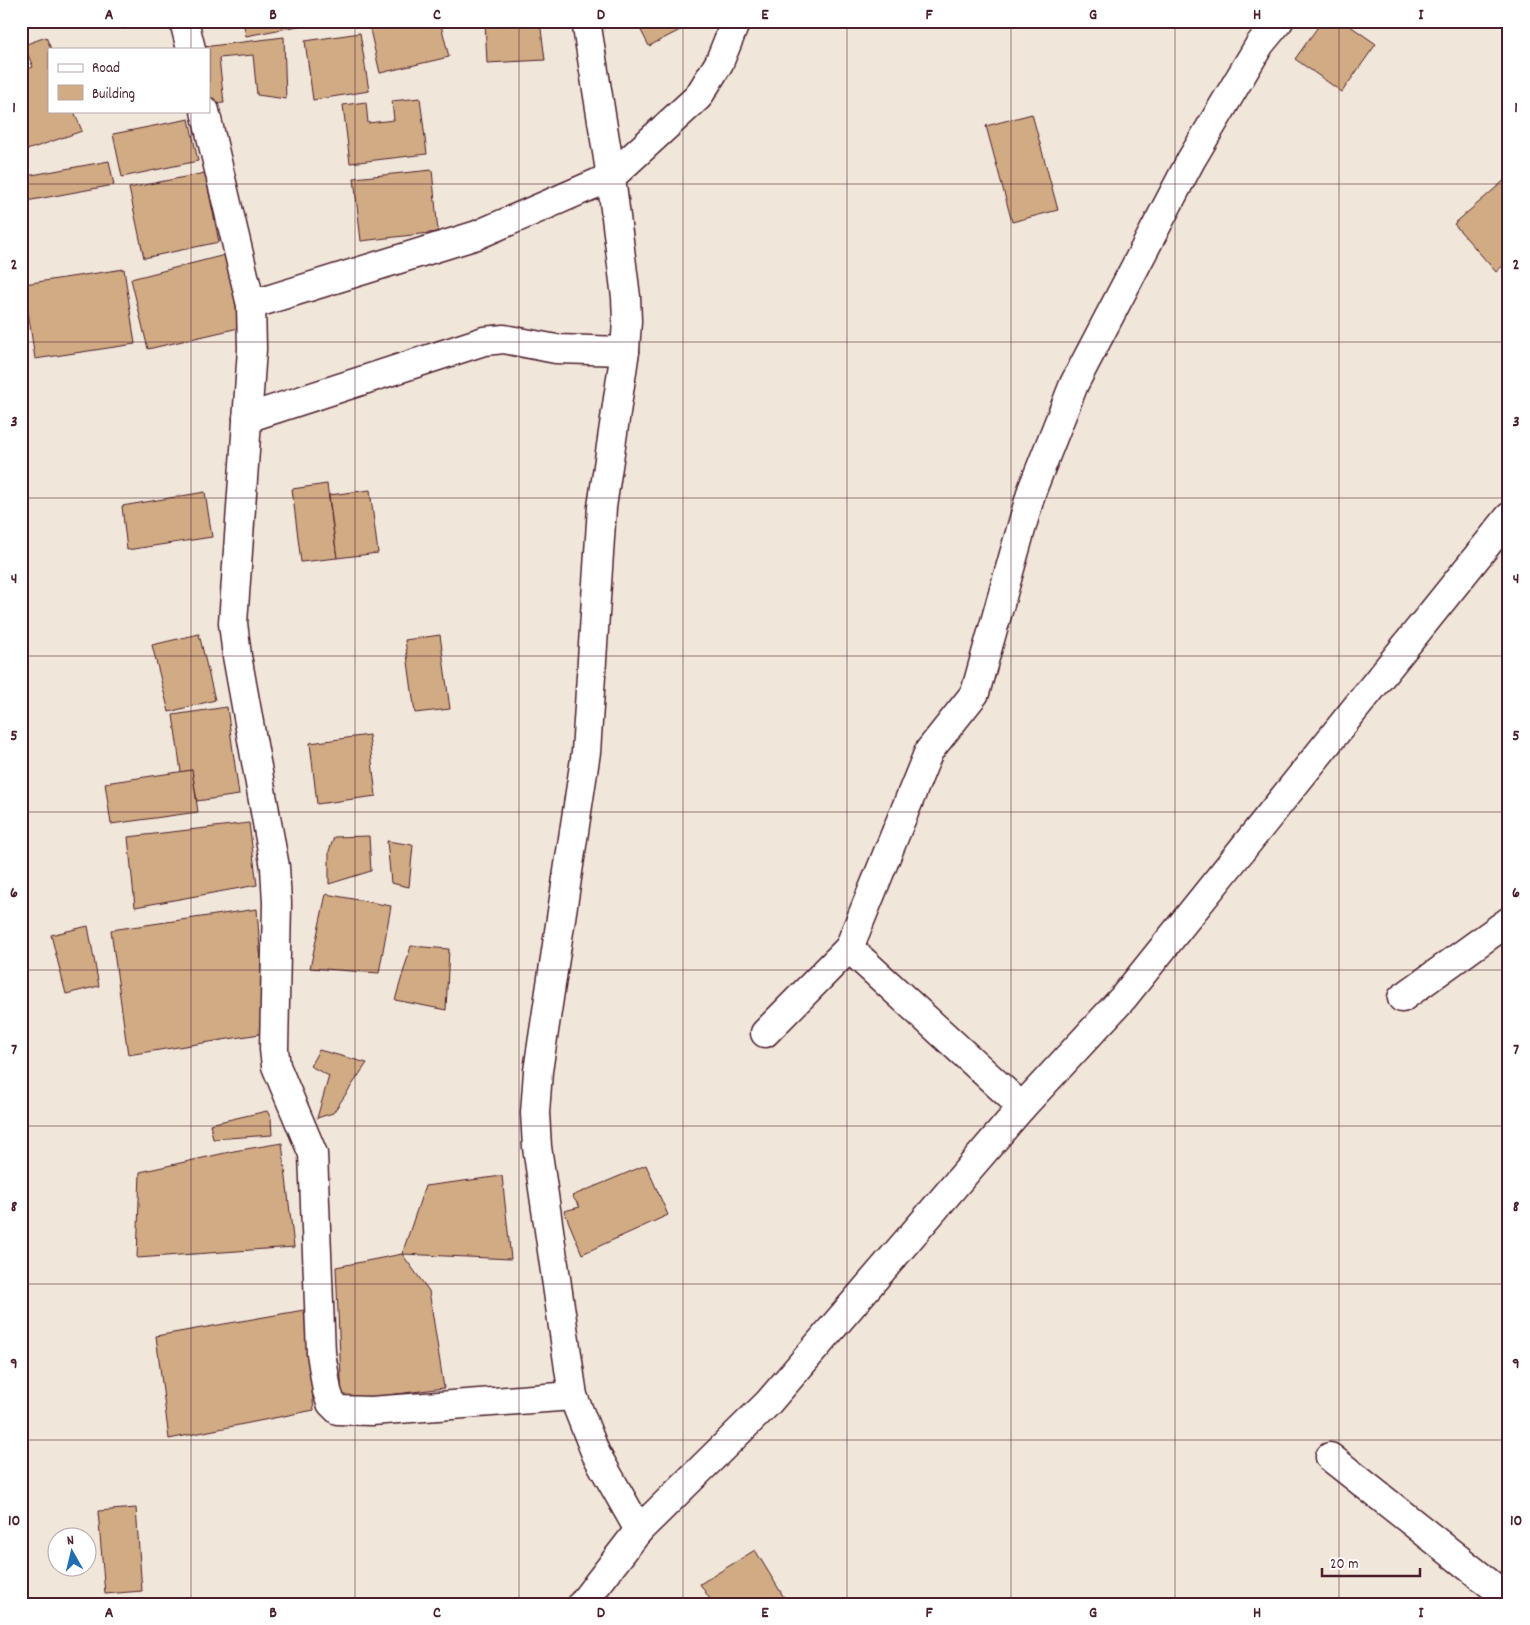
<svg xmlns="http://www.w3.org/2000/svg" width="1530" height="1625" viewBox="0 0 1530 1625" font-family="Dekko,sans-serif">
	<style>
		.building { fill: #d1ab83; stroke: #4a1f2b }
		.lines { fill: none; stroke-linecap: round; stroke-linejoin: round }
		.minor-casing { stroke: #4a1f2b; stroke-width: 31 }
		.minor { stroke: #fff; stroke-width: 28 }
		.grid { fill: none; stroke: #4a1f2b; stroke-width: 1; stroke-opacity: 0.55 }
		.neatline { fill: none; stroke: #4a1f2b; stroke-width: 2 }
		.grid-label { font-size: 16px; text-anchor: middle; font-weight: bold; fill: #4a1f2b }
	</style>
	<rect width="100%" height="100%" fill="#f1e6da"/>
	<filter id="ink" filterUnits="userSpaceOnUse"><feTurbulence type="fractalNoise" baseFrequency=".02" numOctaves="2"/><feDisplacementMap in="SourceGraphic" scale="10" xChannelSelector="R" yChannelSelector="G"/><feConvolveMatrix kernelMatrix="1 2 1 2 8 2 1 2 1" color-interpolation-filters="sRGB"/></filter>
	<g filter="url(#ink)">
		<!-- building -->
		<g class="building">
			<path d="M121,21H158L123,29Z"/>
			<path d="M243,21H324L246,36Z"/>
			<path d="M368,21H440L449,57L380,73Z"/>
			<path d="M485,21H540L545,60L487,63Z"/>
			<path d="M636,21H686L688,26L649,46Z"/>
			<path d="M1322,21H1343L1376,44L1342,92L1295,59Z"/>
			<path d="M360,33L369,91L313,100L305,41Z"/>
			<path d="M46,37L51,49H49V111H74L82,131L21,152V72L33,67L24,45Z"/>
			<path d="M284,37L286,99L257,95L253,55L219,58L224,103L209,104V49H203V47Z"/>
			<path d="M420,98L427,154L350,163L343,105L366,102L368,123L394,120L392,101Z"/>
			<path d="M1032,114L1058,210L1012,222L986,126Z"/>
			<path d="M189,119L198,161L122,177L113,134Z"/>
			<path d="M109,161L114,185L21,202V177Z"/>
			<path d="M432,170L438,232L361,241L354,178Z"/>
			<path d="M205,173L219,242L144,258L129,188Z"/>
			<path d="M1507,178L1509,180V260L1496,272L1454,224Z"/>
			<path d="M225,255L243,327L148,349L131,279Z"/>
			<path d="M124,269L135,344L35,359L24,284Z"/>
			<path d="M21,333L28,365L21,366Z"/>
			<path d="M327,484L337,558L301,562L292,489Z"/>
			<path d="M370,490L378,553L337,558L329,495Z"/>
			<path d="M205,492L212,537L127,550L122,506Z"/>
			<path d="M199,634L215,700L169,712L152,645Z"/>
			<path d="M440,635L450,709L415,713L405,640Z"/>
			<path d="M227,707L239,795L197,801L192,770L181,772L173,715Z"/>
			<path d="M369,735L376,796L317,804L310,743Z"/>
			<path d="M192,770L198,812L111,824L105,783Z"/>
			<path d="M249,823L257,885L135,907L128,837Z"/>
			<path d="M369,836L371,871L329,884V851L334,837Z"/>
			<path d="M387,841L413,845L409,887L391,883Z"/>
			<path d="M326,894L391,906L379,973L310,968Z"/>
			<path d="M257,909L266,1033L128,1055L111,930Z"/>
			<path d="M88,926L99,986L66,994L51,935Z"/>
			<path d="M411,946L449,949L446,1010L395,1000Z"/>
			<path d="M319,1050L367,1063L333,1113L317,1118L329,1076L310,1066Z"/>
			<path d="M267,1111L271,1118L272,1135L213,1139L210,1124Z"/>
			<path d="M282,1143L294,1247L137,1258L140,1172L234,1151Z"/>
			<path d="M646,1165L668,1215L582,1254L564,1211L580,1207L572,1196Z"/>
			<path d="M502,1176L511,1259L402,1254L425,1186Z"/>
			<path d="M402,1254L429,1291L444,1388L342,1401L336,1267Z"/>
			<path d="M304,1310L314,1410L169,1439L156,1336Z"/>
			<path d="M136,1508L142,1591L105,1594L98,1511Z"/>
			<path d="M755,1550L788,1604H713L700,1584Z"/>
			<path d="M52,1601L137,1602V1604H52Z"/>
		</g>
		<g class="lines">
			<!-- minor casing -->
			<g class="minor-casing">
				<g id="minor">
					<path d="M184,21L191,49"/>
					<path d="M586,21L611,177L626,297L627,321L625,351L602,507L586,752L538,1071L535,1113L537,1147L573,1396L596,1454L639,1530"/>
					<path d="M205,111L251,305L252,349L233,623L237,656L275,867L277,903L274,1049L276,1066L313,1154L321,1353L327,1391L331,1403L338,1410L371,1411L573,1396"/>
					<path d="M251,305L477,235L611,177L698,97L719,63L736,21"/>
					<path d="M247,418L484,341L504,339L556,349L625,351"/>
					<path d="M849,948L1022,1107"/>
					<path d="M1402,998L1509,921"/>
					<path d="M765,1033L849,948L929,751L975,693L1032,490L1074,384L1191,160L1260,44L1279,21"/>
					<path d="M1330,1457L1509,1599"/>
					<path d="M582,1604L639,1530L768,1403L1022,1107L1123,998L1509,517"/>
				</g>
			</g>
			<!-- minor -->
			<use href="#minor" class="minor"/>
		</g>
	</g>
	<!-- grid -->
	<path class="grid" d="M191,21V49M355,21V1604M519,21V1604M683,21V1604M847,21V1604M1011,21V1604M1175,21V1604M1339,21V1604M191,111V1604M21,184H1509M21,342H1509M21,498H1509M21,656H1509M21,812H1509M21,970H1509M21,1126H1509M21,1284H1509M21,1440H1509"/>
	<!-- margin -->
	<rect width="1530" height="1625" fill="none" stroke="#fff" stroke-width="55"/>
	<!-- legend -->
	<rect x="48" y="48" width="162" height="65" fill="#ffffff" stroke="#b7a5aa"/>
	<rect x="58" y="64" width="25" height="8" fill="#ffffff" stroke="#b7a5aa"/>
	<text x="92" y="72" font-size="15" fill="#4a1f2b">Road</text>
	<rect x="58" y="85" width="25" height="15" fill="#d1ab83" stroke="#b7a5aa"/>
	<text x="92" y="98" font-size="15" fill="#4a1f2b">Building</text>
	<!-- north arrow -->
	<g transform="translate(72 1552) rotate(352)"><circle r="24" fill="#ffffff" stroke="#b7a5aa"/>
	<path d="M0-4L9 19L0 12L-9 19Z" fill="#1f6fb2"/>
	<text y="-8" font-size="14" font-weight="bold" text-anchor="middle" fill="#4a1f2b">N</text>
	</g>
	<!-- scale -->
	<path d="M1322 1568v8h98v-8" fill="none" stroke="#4a1f2b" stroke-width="2.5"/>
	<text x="1330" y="1568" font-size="15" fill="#4a1f2b" stroke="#ffffff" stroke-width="4" paint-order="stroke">20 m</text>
	<rect x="28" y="28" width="1474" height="1570" class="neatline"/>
	<g class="grid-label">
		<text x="109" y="19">A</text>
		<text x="273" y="19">B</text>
		<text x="437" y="19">C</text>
		<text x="601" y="19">D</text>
		<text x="765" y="19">E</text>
		<text x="929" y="19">F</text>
		<text x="1093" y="19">G</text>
		<text x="1257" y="19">H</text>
		<text x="1421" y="19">I</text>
		<text x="14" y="112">1</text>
		<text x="1516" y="112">1</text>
		<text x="14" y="269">2</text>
		<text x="1516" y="269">2</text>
		<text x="14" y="426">3</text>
		<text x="1516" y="426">3</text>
		<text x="14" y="583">4</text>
		<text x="1516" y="583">4</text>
		<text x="14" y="740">5</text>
		<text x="1516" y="740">5</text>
		<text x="14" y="897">6</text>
		<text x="1516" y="897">6</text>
		<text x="14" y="1054">7</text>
		<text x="1516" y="1054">7</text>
		<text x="14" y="1211">8</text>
		<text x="1516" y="1211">8</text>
		<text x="14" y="1368">9</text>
		<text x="1516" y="1368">9</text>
		<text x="14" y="1525">10</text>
		<text x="1516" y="1525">10</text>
		<text x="109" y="1617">A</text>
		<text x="273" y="1617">B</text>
		<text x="437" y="1617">C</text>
		<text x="601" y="1617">D</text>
		<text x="765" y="1617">E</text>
		<text x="929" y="1617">F</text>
		<text x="1093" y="1617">G</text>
		<text x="1257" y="1617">H</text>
		<text x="1421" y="1617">I</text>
	</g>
</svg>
